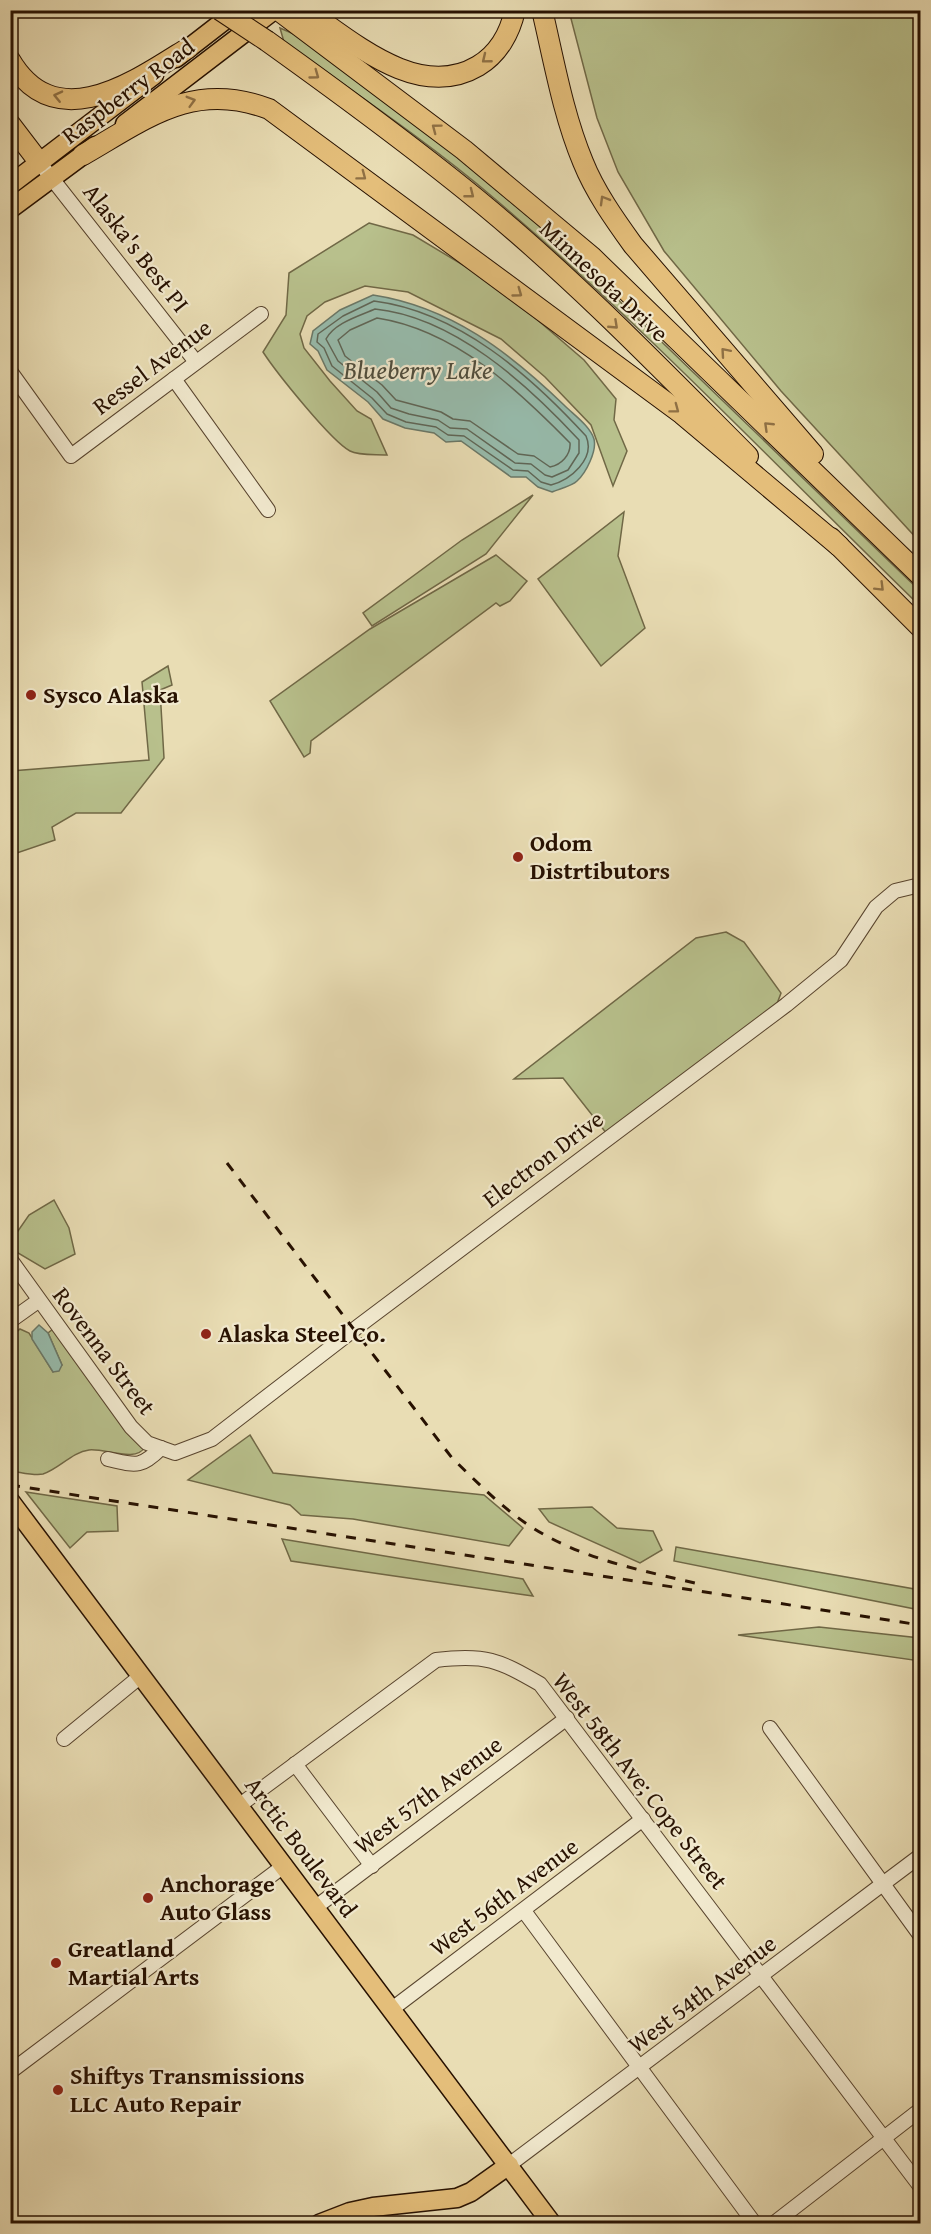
<svg xmlns="http://www.w3.org/2000/svg" width="931" height="2234" viewBox="0 0 931 2234" font-family="'Gentium Book Plus',serif">
	<style>
		.green { fill: #b8c08c; stroke: #706846; stroke-width: 1.5 }
		.water { fill: #97bcad; stroke: #6a7868; stroke-width: 1.5 }
		.lines { fill: none; stroke-linecap: round; stroke-linejoin: round }
		.shore { stroke: #5f6657; stroke-width: 1.5 }
		.minor-casing { stroke: #58442e; stroke-width: 16 }
		.major-casing { stroke: #271101; stroke-width: 21 }
		.highway-casing { stroke: #271101; stroke-width: 22 }
		.minor { stroke: #f1e9ce; stroke-width: 14 }
		.major { stroke: #e4be7a; stroke-width: 18 }
		.highway { stroke: #e4be7a; stroke-width: 20 }
		.rail { stroke: #271101; stroke-width: 3; stroke-dasharray: 10 10; stroke-linecap: butt }
		.highway-bridge-casing { stroke: #271101; stroke-width: 22; stroke-linecap: butt }
		.highway-bridge { stroke: #e4be7a; stroke-width: 20 }
		.oneway { stroke: #8f7044 }
		.poi-dot { fill: #8f2418; stroke: #f1e9ce; stroke-width: 2 }
		.labels { text-anchor: middle; stroke-width: 4.5; stroke-linejoin: round; paint-order: stroke }
		.street-label { font-size: 24px; fill: #271101; stroke: #f1e9ce }
		.poi-label { font-size: 24px; font-weight: bold; fill: #271101; stroke: #f1e9ce; text-anchor: start }
		.water-label { font-size: 26px; font-style: italic; fill: #4e4d3d; stroke: #f1e9ce }
	</style>
	<rect width="100%" height="100%" fill="#e9ddb4"/>
	<filter id="stains"><feTurbulence type="fractalNoise" baseFrequency=".00333" numOctaves="4"/><feColorMatrix values="0 0 0 0 .2 0 0 0 0 .09 0 0 0 0 .02 0 0 0 .5 -.17"/></filter>
	<radialGradient id="worn" r=".72"><stop offset=".6" stop-color="#630" stop-opacity="0"/><stop offset="1" stop-color="#630" stop-opacity=".3"/></radialGradient>
	<!-- green -->
	<g class="green">
		<path d="M569,11H920V542L781,391L664,251L618,172L597,118Z"/>
		<path d="M280,28L296,35L449,150L554,238L920,591V606C780,470 644,326 495,199C428,142 355,93 284,42Z"/>
		<path d="M369,223L413,235L498,286L584,360L616,399L614,420L627,451L613,486L591,425L545,377L501,339L408,292L365,286L325,302L307,316L300,334L304,348L330,381L357,411L371,419L387,455C377,454 359,456 350,451C331,441 276,372 263,352L286,315L289,273Z"/>
		<path d="M533,495L486,554L372,626L363,613L462,540Z"/>
		<path d="M624,512L618,556L645,628L601,666L538,579Z"/>
		<path d="M496,555L527,581L510,601L500,606L496,603L311,741L310,753L304,757L270,701L370,629Z"/>
		<path d="M168,666L172,685L160,690L164,758L121,813H76L52,827L55,840L11,855V771L149,760L142,682Z"/>
		<path d="M726,932L744,942L781,993L775,1009L607,1134L563,1078L514,1079L696,938Z"/>
		<path d="M54,1200L69,1228L75,1254L45,1269L18,1253L11,1241L29,1215Z"/>
		<path d="M20,1329L29,1333L53,1372L62,1365L48,1333L53,1329L145,1447C136,1463 105,1448 89,1450C72,1452 59,1469 43,1474C34,1476 20,1472 11,1471V1337Z"/>
		<path d="M250,1435L273,1473L484,1495L523,1528L509,1546L353,1519L301,1515L290,1505L188,1480Z"/>
		<path d="M26,1492L117,1506L118,1531L87,1532L70,1548Z"/>
		<path d="M592,1507L617,1528L653,1531L662,1550L640,1563L549,1522L539,1509Z"/>
		<path d="M282,1539L523,1579L533,1596L291,1561Z"/>
		<path d="M676,1547L920,1590V1610L674,1561Z"/>
		<path d="M819,1627L920,1638V1661L738,1635Z"/>
	</g>
	<!-- water -->
	<g class="water">
		<path d="M373,295C451,307 509,352 564,405C574,415 590,426 594,439C597,451 586,473 577,481C572,486 559,489 552,492L538,487L526,477H511L461,441L446,442L434,433L405,428L383,419L368,402L327,370L318,351L310,344L313,331L340,310Z"/>
		<path d="M39,1325L48,1333L62,1365L59,1371L53,1372L32,1339V1332Z"/>
	</g>
	<g class="lines">
		<!-- shore -->
		<g class="shore">
			<path d="M374,301C459,312 530,375 586,436C596,459 570,480 551,485L541,482L528,471L513,470L464,436L448,435L436,427L406,422L387,414L372,398L332,366L324,348L317,342L318,334L343,316Z"/>
			<path d="M375,309C454,317 527,384 579,440V453L568,470L552,477L545,475L531,464L515,463L467,429L450,428L438,420L409,414L391,408L377,392L338,361L326,339C334,323 359,316 375,309Z"/>
			<path d="M377,318C455,330 517,389 570,443C571,455 561,465 550,467L534,456L518,454L470,421L453,419L441,412L396,400L382,385L345,356L338,340L350,330Z"/>
		</g>
		<!-- minor casing -->
		<g class="minor-casing">
			<g id="minor">
				<path d="M39,162L196,362"/>
				<path d="M10,371L71,456L261,314"/>
				<path d="M174,379L268,510"/>
				<path d="M10,1259L131,1427L147,1443L175,1453L212,1439L360,1325L786,1005L841,960L876,907L895,891L920,885"/>
				<path d="M10,1321L38,1301"/>
				<path d="M108,1459C135,1465 140,1469 161,1448"/>
				<path d="M770,1728L920,1935"/>
				<path d="M64,1739L142,1675"/>
				<path d="M295,1764L372,1866"/>
				<path d="M240,1805L436,1660C486,1654 498,1660 540,1684L920,2186"/>
				<path d="M316,1907L567,1718"/>
				<path d="M524,1911L755,2224"/>
				<path d="M392,2009L643,1819"/>
				<path d="M10,2072L285,1865"/>
				<path d="M509,2165L920,1856"/>
				<path d="M773,2224L920,2110"/>
			</g>
		</g>
		<!-- major casing -->
		<g class="major-casing">
			<g id="major">
				<path d="M176,58L238,10"/>
				<path d="M125,124L274,10"/>
				<path d="M10,185L154,75"/>
				<path d="M10,209L95,146"/>
				<path d="M10,1501L552,2224"/>
				<path d="M319,2224L350,2212L373,2207L457,2198L471,2192L509,2165"/>
			</g>
		</g>
		<!-- highway casing -->
		<g class="highway-casing">
			<g id="highway">
				<path d="M278,10L464,150L592,257L920,575"/>
				<path d="M306,10C354,43 419,101 478,66C498,54 510,33 515,10"/>
				<path d="M542,10C554,61 563,114 583,162C595,192 615,220 633,245L813,454"/>
				<path d="M267,41C341,94 415,148 485,206C578,283 663,371 748,456"/>
				<path d="M10,60C56,138 135,81 188,48"/>
				<path d="M10,124L39,162"/>
				<path d="M83,155C146,119 193,80 269,109L682,414L839,546"/>
				<path d="M831,538L920,627"/>
			</g>
		</g>
		<!-- minor -->
		<use href="#minor" class="minor"/>
		<!-- major -->
		<use href="#major" class="major"/>
		<!-- highway -->
		<use href="#highway" class="highway"/>
		<!-- rail -->
		<g class="rail">
			<path d="M227,1163L452,1458C478,1483 503,1509 533,1528C582,1559 640,1570 695,1583"/>
			<path d="M10,1485L920,1625"/>
		</g>
		<!-- highway-bridge casing -->
		<g class="highway-bridge-casing">
			<path id="highway-bridge" d="M220,10L267,41"/>
		</g>
		<!-- highway-bridge -->
		<use href="#highway-bridge" class="highway-bridge"/>
	</g>
	<!-- one-way arrows -->
	<defs><path id="oneway-chevron" d="M-2-3.5L2.5 0L-2 3.5" fill="none" stroke-width="1.6" stroke-linecap="round" stroke-linejoin="round" transform="scale(1.5)"/></defs>
	<g class="oneway">
		<use href="#oneway-chevron" transform="translate(486 59) rotate(141)"/>
		<use href="#oneway-chevron" transform="translate(315 75) rotate(36)"/>
		<use href="#oneway-chevron" transform="translate(58 96) rotate(-167)"/>
		<use href="#oneway-chevron" transform="translate(191 101) rotate(-16)"/>
		<use href="#oneway-chevron" transform="translate(436 128) rotate(-143)"/>
		<use href="#oneway-chevron" transform="translate(362 176) rotate(37)"/>
		<use href="#oneway-chevron" transform="translate(470 194) rotate(38)"/>
		<use href="#oneway-chevron" transform="translate(604 200) rotate(-120)"/>
		<use href="#oneway-chevron" transform="translate(518 293) rotate(36)"/>
		<use href="#oneway-chevron" transform="translate(614 325) rotate(43)"/>
		<use href="#oneway-chevron" transform="translate(725 352) rotate(-131)"/>
		<use href="#oneway-chevron" transform="translate(675 409) rotate(37)"/>
		<use href="#oneway-chevron" transform="translate(768 426) rotate(-136)"/>
		<use href="#oneway-chevron" transform="translate(880 587) rotate(45)"/>
	</g>
	<!-- markers -->
	<g class="poi-dot">
		<circle cx="31" cy="695" r="6"/>
		<circle cx="518" cy="857" r="6"/>
		<circle cx="206" cy="1334" r="6"/>
		<circle cx="148" cy="1898" r="6"/>
		<circle cx="56" cy="1963" r="6"/>
		<circle cx="58" cy="2090" r="6"/>
	</g>
	<g class="labels">
		<!-- street labels -->
		<g class="street-label">
			<text transform="translate(128 91) rotate(-37)" y="8">Raspberry Road</text>
			<text transform="translate(136 248) rotate(52)" y="8">Alaska's Best PI</text>
			<text transform="translate(604 281) rotate(43)" y="8">Minnesota Drive</text>
			<text transform="translate(152 367) rotate(-37)" y="8">Ressel Avenue</text>
			<text transform="translate(543 1159) rotate(-37)" y="8">Electron Drive</text>
			<text transform="translate(104 1351) rotate(53)" y="8">Rovenna Street</text>
			<text transform="translate(640 1781) rotate(52)" y="8">West 58th Ave; Cope Street</text>
			<text transform="translate(428 1795) rotate(-37)" y="8">West 57th Avenue</text>
			<text transform="translate(301 1847) rotate(53)" y="8">Arctic Boulevard</text>
			<text transform="translate(504 1897) rotate(-37)" y="8">West 56th Avenue</text>
			<text transform="translate(702 1994) rotate(-37)" y="8">West 54th Avenue</text>
		</g>
		<!-- poi labels -->
		<g class="poi-label">
			<text x="43" y="703">Sysco Alaska</text>
			<text x="530" y="851">Odom<tspan x="530" dy="28">Distrtibutors</tspan></text>
			<text x="218" y="1342">Alaska Steel Co.</text>
			<text x="160" y="1892">Anchorage<tspan x="160" dy="28">Auto Glass</tspan></text>
			<text x="68" y="1957">Greatland<tspan x="68" dy="28">Martial Arts</tspan></text>
			<text x="70" y="2084">Shiftys Transmissions<tspan x="70" dy="28">LLC Auto Repair</tspan></text>
		</g>
		<!-- water labels -->
		<g class="water-label">
			<text x="418" y="379">Blueberry Lake</text>
		</g>
	</g>
	<!-- margin -->
	<rect width="931" height="2234" fill="none" stroke="#e9ddb4" stroke-width="36"/>
	<rect x="12" y="12" width="907" height="2210" fill="none" stroke="#271101" stroke-width="3"/>
	<rect x="18" y="18" width="895" height="2198" fill="none" stroke="#271101" stroke-width="1.5"/>
	<rect width="100%" height="100%" filter="url(#stains)"/>
	<rect width="100%" height="100%" fill="url(#worn)"/>
</svg>
